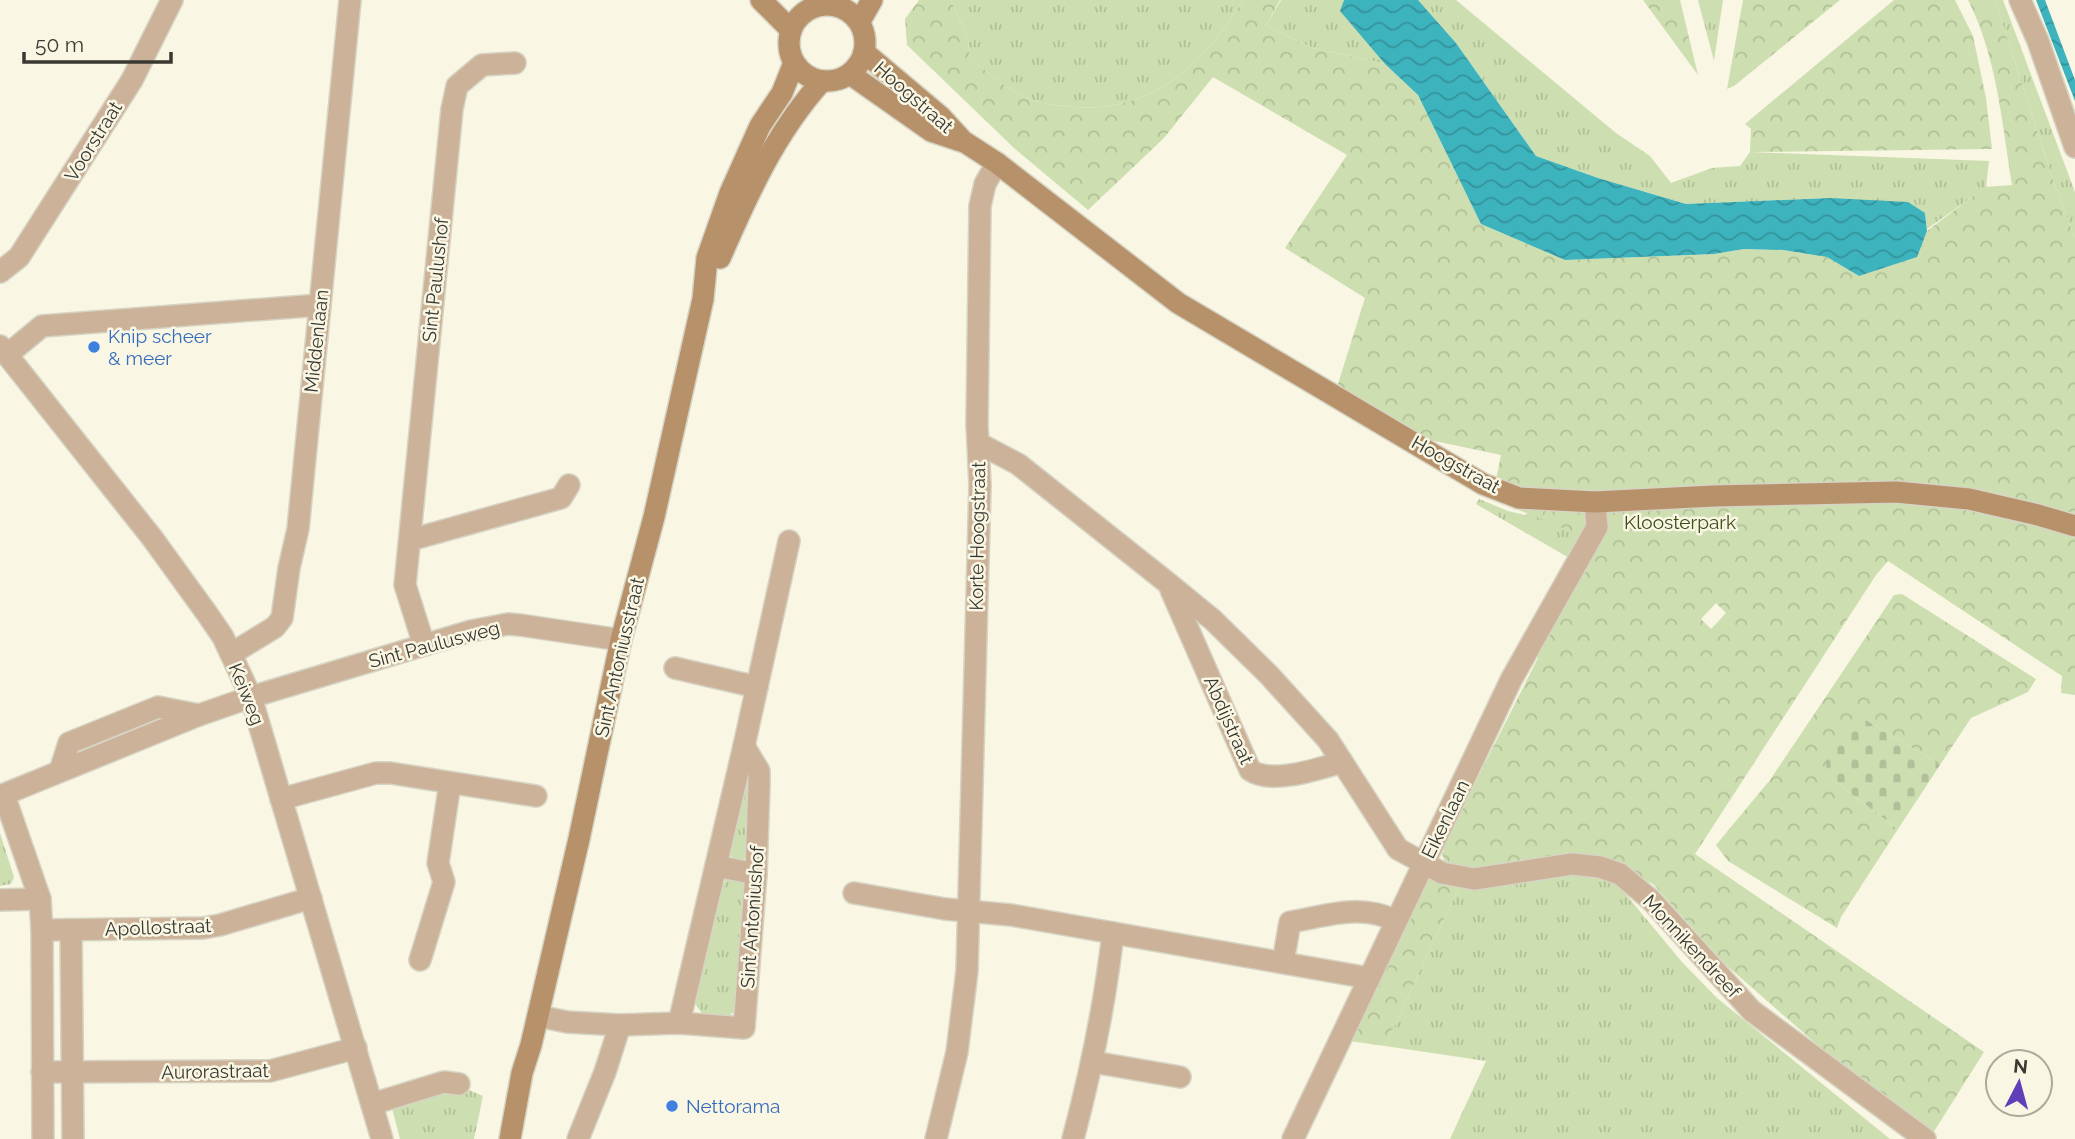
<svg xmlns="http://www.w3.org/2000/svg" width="2075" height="1139" viewBox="0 0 2075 1139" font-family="Raleway,sans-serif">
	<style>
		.grass { fill: url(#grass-tufts) }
		.forest { fill: url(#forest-crowns); fill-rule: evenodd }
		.cemetery { fill: url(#cemetery-stones) }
		.water { fill: url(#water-waves) }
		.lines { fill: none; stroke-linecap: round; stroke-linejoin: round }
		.street-casing { stroke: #d6d4c4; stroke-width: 24 }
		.secondary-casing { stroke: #d6d4c4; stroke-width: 24 }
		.street { stroke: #ccb298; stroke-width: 21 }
		.secondary { stroke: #b7916a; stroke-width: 21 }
		.shop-dot { fill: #3f7fe0; stroke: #f9f6e4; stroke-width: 2.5 }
		.labels { text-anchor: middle; stroke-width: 5; stroke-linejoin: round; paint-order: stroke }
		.street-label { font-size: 19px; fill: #393831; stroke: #f9f6e4 }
		.shop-label { font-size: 19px; fill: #366cbe; stroke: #f9f6e4; text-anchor: start }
		.park-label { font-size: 19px; fill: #3b4c17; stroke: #f9f6e4 }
	</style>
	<defs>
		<pattern id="grass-tufts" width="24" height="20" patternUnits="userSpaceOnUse" patternTransform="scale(1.75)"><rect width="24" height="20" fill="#cddfb0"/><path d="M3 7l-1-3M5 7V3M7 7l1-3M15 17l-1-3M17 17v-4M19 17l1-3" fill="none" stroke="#b1c098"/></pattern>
		<pattern id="forest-crowns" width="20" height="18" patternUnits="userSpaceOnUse" patternTransform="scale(1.75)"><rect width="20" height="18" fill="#cddfb0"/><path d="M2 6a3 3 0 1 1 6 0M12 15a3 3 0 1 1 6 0" fill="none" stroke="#b1c098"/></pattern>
		<pattern id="cemetery-stones" width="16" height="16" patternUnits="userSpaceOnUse" patternTransform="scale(1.75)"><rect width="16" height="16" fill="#cddfb0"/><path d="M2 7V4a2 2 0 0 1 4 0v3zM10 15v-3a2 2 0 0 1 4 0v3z" fill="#b1c098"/></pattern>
		<pattern id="water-waves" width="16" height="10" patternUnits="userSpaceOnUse" patternTransform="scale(1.75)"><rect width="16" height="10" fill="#3db3be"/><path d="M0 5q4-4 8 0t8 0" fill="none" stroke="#34939b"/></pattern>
	</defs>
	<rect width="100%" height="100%" fill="#f9f6e4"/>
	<!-- grass -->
	<g class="grass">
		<path d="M951,0H1243C1204,64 1153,113 1073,107C1060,106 1044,104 1031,100C1008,91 988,73 970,57L968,39Z"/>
		<path d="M1281,0H1344L1341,11L1385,64L1313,48L1266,26Z"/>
		<path d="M1418,0H1456L1616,133L1650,156L1671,183L1712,168L1740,166L1750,152L1989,161L1986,187L1927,229L1925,213L1830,198L1686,204L1598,178L1536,156L1456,43Z"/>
		<path d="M1698,0H1723L1714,61Z"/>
		<path d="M1995,0H2003L2075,192V238L2054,183Z"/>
		<path d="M1479,499L1508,511L1525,515L1533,509L1586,529L1571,559L1476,504Z"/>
		<path d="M748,786L753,789L747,855L742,861L734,860L729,853L745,789Z"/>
		<path d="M0,833L14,877L11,884L0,886Z"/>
		<path d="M1544,872L1597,875L1618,885L1682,962L1717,998L1890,1139H1450L1486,1061L1385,1046L1459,887L1484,888Z"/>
		<path d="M734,876L741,879L745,885L738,1006C725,1027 703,1024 695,1001L723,885L726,879Z"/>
		<path d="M455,1084L483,1096L474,1139H400L391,1104Z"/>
	</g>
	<!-- forest -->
	<g class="forest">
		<path d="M919,0H951L968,39L970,57C988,73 1008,91 1031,100C1044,104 1060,106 1073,107C1153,113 1204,64 1243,0H1280L1266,26L1313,48L1385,64L1418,95L1481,224L1565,260L1714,254L1744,249L1783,250L1827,257L1859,276L1916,257L1927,231L1985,187L2012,185C2002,123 1997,57 1968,0H1995L2054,183L2075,238V695L2061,693L2062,676L1888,561L1876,575L1695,854L1984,1052L1933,1133L1846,1070L1725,964L1653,884L1612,864L1481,873L1446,864L1441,852H1444L1441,842L1469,795L1538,658L1535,651L1545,632L1552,630L1597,542L1492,499L1501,455L1425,439L1337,387L1365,298L1285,248L1347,155L1213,77L1164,138L1088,210L1014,148L907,45L905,19ZM1716,603L1726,613L1711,629L1701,619Z"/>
		<path d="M1643,0H1680L1698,75Z"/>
		<path d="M1743,0H1840L1734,86L1727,89Z"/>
		<path d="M1894,0H1955L1973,36L1986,98L1992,149L1750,152L1751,129L1745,124Z"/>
		<path d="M1902,594L2036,679L2028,692L1971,718L1940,765L1866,720L1830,778L1898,829L1841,917L1837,928L1728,861L1716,845L1770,780L1894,595Z"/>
		<path d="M1421,873L1459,887L1385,1046L1343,1040Z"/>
	</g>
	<!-- cemetery -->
	<path class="cemetery" d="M1866,720L1940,765L1898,829L1830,778L1826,765L1827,747L1845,725Z"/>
	<!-- water -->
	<g class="water">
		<path d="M1344,0H1418L1456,43L1536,156L1598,178L1686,204L1830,198L1908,202L1925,213L1927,231L1917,257L1859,276L1827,257L1783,250L1744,249L1714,254L1565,260L1481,224L1418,95L1385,64L1340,11Z"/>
		<path d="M2036,0H2045L2075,80V101Z"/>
	</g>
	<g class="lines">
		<!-- street casing -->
		<g class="street-casing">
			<g id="street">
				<path d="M2020,0L2038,41L2075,147"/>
				<path d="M0,272L19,257L132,80L172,0"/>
				<path d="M0,346L153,539L208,615L223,637L251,697L382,1139"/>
				<path d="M7,355L42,326L320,305"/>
				<path d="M978,443L1018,464L1169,584L1213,620L1269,675L1328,740L1398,849L1442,873L1474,879L1572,864L1600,867L1620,874L1651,900L1752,1011L1925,1139"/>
				<path d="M410,540L561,498L569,485"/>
				<path d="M1171,590L1250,770C1271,785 1318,769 1342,762"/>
				<path d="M424,645L405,585L452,109L457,86L482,65L515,63"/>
				<path d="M231,654L275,627L282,618L289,568L298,529L350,0"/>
				<path d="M675,668L757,687"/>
				<path d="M60,771L69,743L158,707L199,715"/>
				<path d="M4,795L40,899L42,930L43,1139"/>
				<path d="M0,796L199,715L251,697L471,631L508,624L520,625L621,640"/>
				<path d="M281,799L376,773H390L536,796"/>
				<path d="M716,866L756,874"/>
				<path d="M854,893L945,909L1011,915L1369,978"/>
				<path d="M0,900L40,899"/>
				<path d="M42,930L203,928L220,925L311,898"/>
				<path d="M71,930L73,1139"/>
				<path d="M420,960L444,882L438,863L450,783"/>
				<path d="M1283,962L1290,922C1327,916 1361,903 1396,921"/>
				<path d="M538,1016L567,1022L620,1025L679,1023L744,1028L756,874L759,786V771L744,746"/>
				<path d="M679,1023L744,746L789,541"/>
				<path d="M1093,1062L1180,1077"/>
				<path d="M42,1072L270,1071L356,1048"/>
				<path d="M372,1104L444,1082L459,1084"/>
				<path d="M578,1139L605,1072L620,1025"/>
				<path d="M936,1139L957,1052L967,971L980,485L977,424L980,206L985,184L997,163"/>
				<path d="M1073,1139C1091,1071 1105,1004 1113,933"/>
				<path d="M1293,1139L1511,680L1597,527L1595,502"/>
			</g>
		</g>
		<!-- secondary casing -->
		<g class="secondary-casing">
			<g id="secondary">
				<path d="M761,0L791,30"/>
				<circle cx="827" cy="43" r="38"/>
				<path d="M860,21L872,0"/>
				<path d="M865,53L941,117L963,141L997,163L1178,303L1483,484L1519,498L1595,502L1714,496L1896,492L1969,499L2038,515L2075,526"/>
				<path d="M850,74L931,131L961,141"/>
				<path d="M720,258C748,194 775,133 822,81"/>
				<path d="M510,1139L522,1073L531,1045L579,839L621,640L654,517L703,299L707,258L730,193L760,126L782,93L794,63"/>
			</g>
		</g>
		<!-- street -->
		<use href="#street" class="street"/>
		<!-- secondary -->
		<use href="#secondary" class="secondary"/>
	</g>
	<!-- markers -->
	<g class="shop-dot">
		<circle cx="94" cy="347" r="7"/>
		<circle cx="672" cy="1106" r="7"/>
	</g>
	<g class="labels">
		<!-- street labels -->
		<g class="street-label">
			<text transform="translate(914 97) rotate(41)" y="7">Hoogstraat</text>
			<text transform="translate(93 141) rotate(-58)" y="7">Voorstraat</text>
			<text transform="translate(435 280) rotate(-84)" y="7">Sint Paulushof</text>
			<text transform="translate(316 341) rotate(-84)" y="7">Middenlaan</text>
			<text transform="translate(1456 464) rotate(29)" y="7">Hoogstraat</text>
			<text transform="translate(977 536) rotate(-89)" y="7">Korte Hoogstraat</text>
			<text transform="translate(434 644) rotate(-15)" y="7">Sint Paulusweg</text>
			<text transform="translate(619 657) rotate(-77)" y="7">Sint Antoniusstraat</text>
			<text transform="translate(247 694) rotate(68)" y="7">Keiweg</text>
			<text transform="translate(1229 720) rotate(66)" y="7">Abdijstraat</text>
			<text transform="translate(1445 819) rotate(-64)" y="7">Eikenlaan</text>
			<text transform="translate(752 917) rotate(-86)" y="7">Sint Antoniushof</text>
			<text transform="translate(158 927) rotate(-2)" y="7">Apollostraat</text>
			<text transform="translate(1692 946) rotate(47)" y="7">Monnikendreef</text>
			<text transform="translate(215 1071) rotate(-1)" y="7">Aurorastraat</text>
		</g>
		<!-- shop labels -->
		<g class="shop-label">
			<text x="108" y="343">Knip scheer<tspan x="108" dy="22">&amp; meer</tspan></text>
			<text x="686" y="1113">Nettorama</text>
		</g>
		<!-- park labels -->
		<g class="park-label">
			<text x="1680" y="529">Kloosterpark</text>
		</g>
	</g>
	<!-- north arrow -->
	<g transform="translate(2019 1083) rotate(6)"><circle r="33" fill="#f9f6e4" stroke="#acaa9c" stroke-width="2"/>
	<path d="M0-5L12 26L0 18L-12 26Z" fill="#5f40b8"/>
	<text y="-10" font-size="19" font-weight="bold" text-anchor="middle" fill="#393831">N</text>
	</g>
	<!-- scale -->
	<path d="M24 52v10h147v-10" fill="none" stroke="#393831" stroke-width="3.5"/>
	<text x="35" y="52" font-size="21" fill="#393831" stroke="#f9f6e4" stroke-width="5" paint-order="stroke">50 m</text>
</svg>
